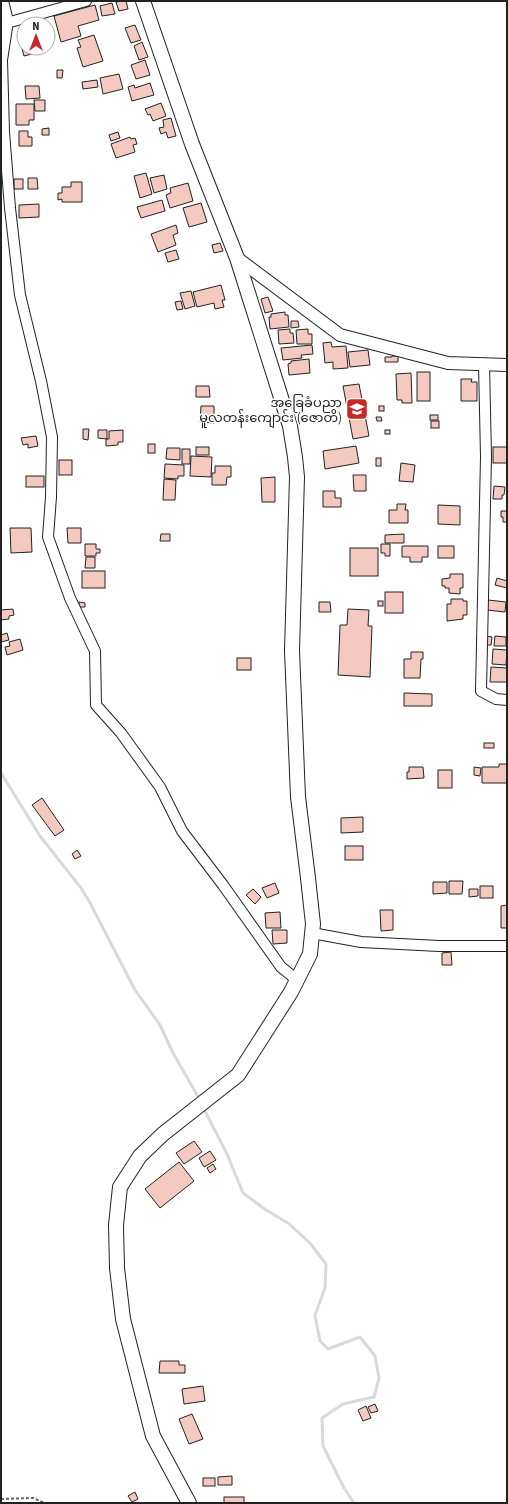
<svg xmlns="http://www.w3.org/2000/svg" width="508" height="1504" viewBox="0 0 508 1504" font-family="'Source Sans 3','Noto Sans Myanmar',sans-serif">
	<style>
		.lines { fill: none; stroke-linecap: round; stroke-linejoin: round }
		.stream { stroke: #d9d9d9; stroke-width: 3 }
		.building { fill: #f3c9c0; stroke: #222 }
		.minor-casing { stroke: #222; stroke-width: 12 }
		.tertiary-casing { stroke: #222; stroke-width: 14 }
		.secondary-casing { stroke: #222; stroke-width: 16 }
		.path { stroke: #646464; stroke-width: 2; stroke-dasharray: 3 2; stroke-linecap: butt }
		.minor { stroke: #fff; stroke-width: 10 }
		.tertiary { stroke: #fff; stroke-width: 12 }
		.secondary { stroke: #fff; stroke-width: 14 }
		.labels { text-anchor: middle; stroke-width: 3; stroke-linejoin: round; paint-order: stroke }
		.poi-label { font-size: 13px; fill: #222; stroke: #fff; text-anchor: end }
	</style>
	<rect width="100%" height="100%" fill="#fff"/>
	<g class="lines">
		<!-- stream -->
		<g class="stream">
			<path d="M1,773L40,836L81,888L89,901L135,990L160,1025L173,1053L200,1100"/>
			<path d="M203,1107L227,1154L243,1193L266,1210L288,1223L310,1243L326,1264L325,1288L315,1315L320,1341L328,1349L360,1337L375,1356L379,1378L374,1397L343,1404L322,1418L323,1446L344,1488L354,1503"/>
		</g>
	</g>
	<!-- building -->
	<g class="building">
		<path d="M122,1H126L128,9L119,11L116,2Z"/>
		<path d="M112,3L115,14L102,16L100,6Z"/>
		<path d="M95,5L99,20L78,26L81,36L61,42L54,16Z"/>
		<path d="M135,25L141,40L131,43L125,28Z"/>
		<path d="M94,35L103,61L83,67L77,48L81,47L78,40Z"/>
		<path d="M142,42L148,57L139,60L134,46Z"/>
		<path d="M24,44V48H30L32,54L24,56L21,45Z"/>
		<path d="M145,60L150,75L136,79L131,65Z"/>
		<path d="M57,70H63L62,78H57Z"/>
		<path d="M119,74L123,89L103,94L100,78Z"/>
		<path d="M97,80L98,87L83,89L82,82Z"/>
		<path d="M150,83L154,95L132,101L128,87L134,85L135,88Z"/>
		<path d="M25,86H39L40,98L26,99Z"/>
		<path d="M34,100H45V111H35Z"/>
		<path d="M161,103L166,116L153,121L150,114L148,115L145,109Z"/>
		<path d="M16,104H34V120H29V125H16Z"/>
		<path d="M171,118L176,136L168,138L166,132L161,134L159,128L164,127L163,120Z"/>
		<path d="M49,128V135H42V129Z"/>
		<path d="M19,131H28V137H32V146H19Z"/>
		<path d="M118,132L120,138L111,141L109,135Z"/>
		<path d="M130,137L131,139L135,138L137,144L133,145L135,152L116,158L111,144Z"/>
		<path d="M146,173L152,194L140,198L134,176Z"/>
		<path d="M164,175L167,189L154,193L150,178Z"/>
		<path d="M28,178H37L38,189H28Z"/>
		<rect x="14" y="179" width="9" height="10"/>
		<path d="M71,182H82V202H62V199L58,200V193H62V187H71Z"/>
		<path d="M188,183L193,201L170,208L166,195L171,193L170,188Z"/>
		<path d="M162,200L165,211L141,218L137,207Z"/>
		<path d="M201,203L207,222L189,227L183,208Z"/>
		<path d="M39,204V217L19,218V205Z"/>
		<path d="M176,225L178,233L173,235L176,245L158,252L151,234Z"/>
		<path d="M220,243L223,251L214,253L212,245Z"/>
		<path d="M176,250L179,259L168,262L165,253Z"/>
		<path d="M221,285L225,300H222L224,307L215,309L214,303L197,307L193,292Z"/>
		<path d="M191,291L195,306L185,309L180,293Z"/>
		<path d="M268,297L273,311L265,313L261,299Z"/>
		<path d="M181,301L183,309L177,310L175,302Z"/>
		<path d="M285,312V315H288L289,327L270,329L269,317H271V314Z"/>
		<path d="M291,321H298L299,327L291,328Z"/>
		<path d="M290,329V333H293L294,343L279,344L278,330Z"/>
		<path d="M308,329V334H312V344H297L296,330Z"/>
		<path d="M331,342L332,347L346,346L348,368L333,369V362L325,363L323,343Z"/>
		<path d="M312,345L313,354L301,355L302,358L283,360L281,348Z"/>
		<path d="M368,350L370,365L350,367L348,352Z"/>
		<path d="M392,356H398V362H385V357H392Z"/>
		<path d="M309,359L310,373L289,375L288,364L291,363V361Z"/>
		<rect x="417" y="372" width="13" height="29"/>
		<path d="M411,373L412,403H402V400H397L396,374Z"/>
		<path d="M461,379H472L471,382H477V401H461Z"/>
		<path d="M359,384L369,436L353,439L343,386Z"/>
		<path d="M196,386H209L210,397H196Z"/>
		<path d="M201,406H214V423L200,422Z"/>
		<rect x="379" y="406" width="5" height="5"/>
		<rect x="430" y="415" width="8" height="5"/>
		<path d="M376,417H381L382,421H377Z"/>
		<rect x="431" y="421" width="8" height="7"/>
		<path d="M83,429H89L88,440L83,439Z"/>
		<path d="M98,430H107V439L98,438Z"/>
		<path d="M123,430V442H118V445L106,446V439H109V431Z"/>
		<rect x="385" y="430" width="5" height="4"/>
		<path d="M36,436L38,446L28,448V444L23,445L21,438Z"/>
		<rect x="148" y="444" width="7" height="9"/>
		<path d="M356,446L359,463L325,469L323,451Z"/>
		<rect x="196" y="447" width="13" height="8"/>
		<rect x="493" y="447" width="14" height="16"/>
		<path d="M167,448H180V460L166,459Z"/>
		<rect x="182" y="449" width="8" height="15"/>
		<path d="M191,456L212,457L211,477L190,476Z"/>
		<rect x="376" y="458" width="5" height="8"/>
		<rect x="59" y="460" width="13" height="15"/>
		<path d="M401,463L415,465L413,482L399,481Z"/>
		<path d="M165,464L184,465V476H178V479L164,478Z"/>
		<path d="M215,466H231V477H227L226,485H212V473H215Z"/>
		<path d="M353,475H366V491H354Z"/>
		<rect x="26" y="476" width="18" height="11"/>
		<path d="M275,477V502H262L261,478Z"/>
		<path d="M164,479L176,480L175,500H163Z"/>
		<path d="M494,486L505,487L504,495H502V499H493Z"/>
		<path d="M323,491H335V498H341V507H323Z"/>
		<path d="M397,504H406L405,510H408V523H389V510H397Z"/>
		<path d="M438,505L460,506V525L438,524Z"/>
		<path d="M501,511H507V522H503V517H501Z"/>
		<path d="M10,528H31L32,552L11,553Z"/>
		<path d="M67,528H81V543H68Z"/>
		<path d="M161,534H170V541H160Z"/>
		<path d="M404,534V543H385V535Z"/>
		<path d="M85,544H96V549H100V553H96V556H85Z"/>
		<path d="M381,544H390V556H385V553H381Z"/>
		<path d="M402,546H428V557H422V562H410V557H402Z"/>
		<rect x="438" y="546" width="16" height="12"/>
		<rect x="350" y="548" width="28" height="28"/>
		<path d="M86,557H95V568H85Z"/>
		<rect x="82" y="571" width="23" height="17"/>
		<path d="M450,574H463V588H460V594L449,593V588H445V586H442V579L450,578Z"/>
		<path d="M497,578L507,581V588L495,585Z"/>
		<rect x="385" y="592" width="18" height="21"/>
		<path d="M451,599H463V601H467V615H463V619L447,621V604H451Z"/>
		<path d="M488,600L506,602L505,612L487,610Z"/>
		<rect x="378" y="601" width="5" height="5"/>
		<path d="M79,602L85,603V607H79Z"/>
		<path d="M319,602H330L331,612H319Z"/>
		<path d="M13,609L14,615L9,616V619L1,620V610Z"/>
		<path d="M348,609L369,610L368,626H372L370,677L338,675L340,625H347Z"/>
		<path d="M7,633L9,640L1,642V635Z"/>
		<path d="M486,636L492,637L491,645H486Z"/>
		<path d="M495,636L506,637V646H494Z"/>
		<path d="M20,639L23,650L7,655L5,647L10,646L9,642Z"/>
		<path d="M493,649L507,650L506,665L492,664Z"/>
		<path d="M411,652H423V659H421L420,678H404V659H411Z"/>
		<rect x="237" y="658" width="14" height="12"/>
		<path d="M491,667L507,668V682H490Z"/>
		<path d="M404,693L432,694V706H404Z"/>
		<rect x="484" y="743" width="10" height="5"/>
		<path d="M499,764H507V783H482V767H499Z"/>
		<path d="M409,767H423L424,778L407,779V772H409Z"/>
		<path d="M474,767L481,768L480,776L474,775Z"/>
		<rect x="438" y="770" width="14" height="18"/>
		<path d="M42,798L64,830L55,836L32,805Z"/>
		<path d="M363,817V832L341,833V818Z"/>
		<rect x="345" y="846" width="18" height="14"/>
		<path d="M77,850L81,856L75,859L72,854Z"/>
		<path d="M449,881H463L462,894H449Z"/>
		<path d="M433,882H447V893L433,894Z"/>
		<path d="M275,883L279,893L267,898L262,888Z"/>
		<rect x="480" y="886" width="13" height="12"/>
		<path d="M253,889L261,897L255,904L246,895Z"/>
		<path d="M469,889H478V896L469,897Z"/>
		<path d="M507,905V928H501V906Z"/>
		<path d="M380,910H393V930L381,931Z"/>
		<path d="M280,912L281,928H266L265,913Z"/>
		<path d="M272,930H287V943L273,944Z"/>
		<path d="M451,952L452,965H442V953Z"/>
		<path d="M194,1141L202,1152L184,1164L176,1153Z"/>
		<path d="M210,1151L216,1160L204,1167L199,1158Z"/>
		<path d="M179,1162L194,1181L160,1208L145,1189Z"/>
		<path d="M213,1164L216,1169L210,1173L207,1168Z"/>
		<path d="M160,1361H179V1365H185V1373H159Z"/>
		<path d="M203,1386L205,1401L184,1404L182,1389Z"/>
		<path d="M375,1404L378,1411L371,1413L368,1407Z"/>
		<path d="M366,1406L371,1418L363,1421L358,1410Z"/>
		<path d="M192,1414L203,1439L189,1444L179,1419Z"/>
		<path d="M232,1476V1485H218V1477Z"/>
		<rect x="203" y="1478" width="12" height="8"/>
		<path d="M135,1492L138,1499L132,1502L128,1496Z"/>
		<rect x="224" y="1497" width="20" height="6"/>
	</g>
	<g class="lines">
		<!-- minor casing -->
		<g class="minor-casing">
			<g id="minor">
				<path d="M3,1L8,21L2,60L4,132L10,208L20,295L41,381L52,437L51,497L48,537L70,598L95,651L96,705L121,733L160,787L182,831L223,885L281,967L297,980"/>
				<path d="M3,24L86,1"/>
				<path d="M484,364L486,457L481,691L496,699L507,700"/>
				<path d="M312,933L361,942L439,946H507"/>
			</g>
		</g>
		<!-- tertiary casing -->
		<g class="tertiary-casing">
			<path id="tertiary" d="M237,258L340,335L448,363L507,365"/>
		</g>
		<!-- secondary casing -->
		<g class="secondary-casing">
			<path id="secondary" d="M143,1L192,144L237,258L290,426L295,457L297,477L292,651L298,797L308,878L313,924L310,954L291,992L238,1075L163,1134L140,1156L120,1187L116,1225L117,1268L123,1319L153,1436L189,1503"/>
		</g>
		<!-- path -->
		<path class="path" d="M1,1499L33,1498L45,1503"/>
		<!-- minor -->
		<use href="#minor" class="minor"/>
		<!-- tertiary -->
		<use href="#tertiary" class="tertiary"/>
		<!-- secondary -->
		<use href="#secondary" class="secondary"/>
	</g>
	<!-- icons -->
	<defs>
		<g id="school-square" transform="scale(1.15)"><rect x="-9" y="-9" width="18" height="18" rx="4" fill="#c62828" stroke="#fff"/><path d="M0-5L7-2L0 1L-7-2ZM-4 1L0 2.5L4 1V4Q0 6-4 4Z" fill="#fff"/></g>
	</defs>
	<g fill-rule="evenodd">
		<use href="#school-square" x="357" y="409"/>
	</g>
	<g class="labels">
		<!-- poi labels -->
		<g class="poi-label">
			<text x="342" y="407">အခြေခံပညာ<tspan x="342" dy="15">မူလတန်းကျောင်း (ဇောတိ)</tspan></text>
		</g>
	</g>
	<!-- border -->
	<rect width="508" height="1504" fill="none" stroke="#222222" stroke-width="4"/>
	<!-- north arrow -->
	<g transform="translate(36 36)"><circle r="19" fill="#ffffff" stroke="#a7a7a7"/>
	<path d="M0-3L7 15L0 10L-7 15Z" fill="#c62828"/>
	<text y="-6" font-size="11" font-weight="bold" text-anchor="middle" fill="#222222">N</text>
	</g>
</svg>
